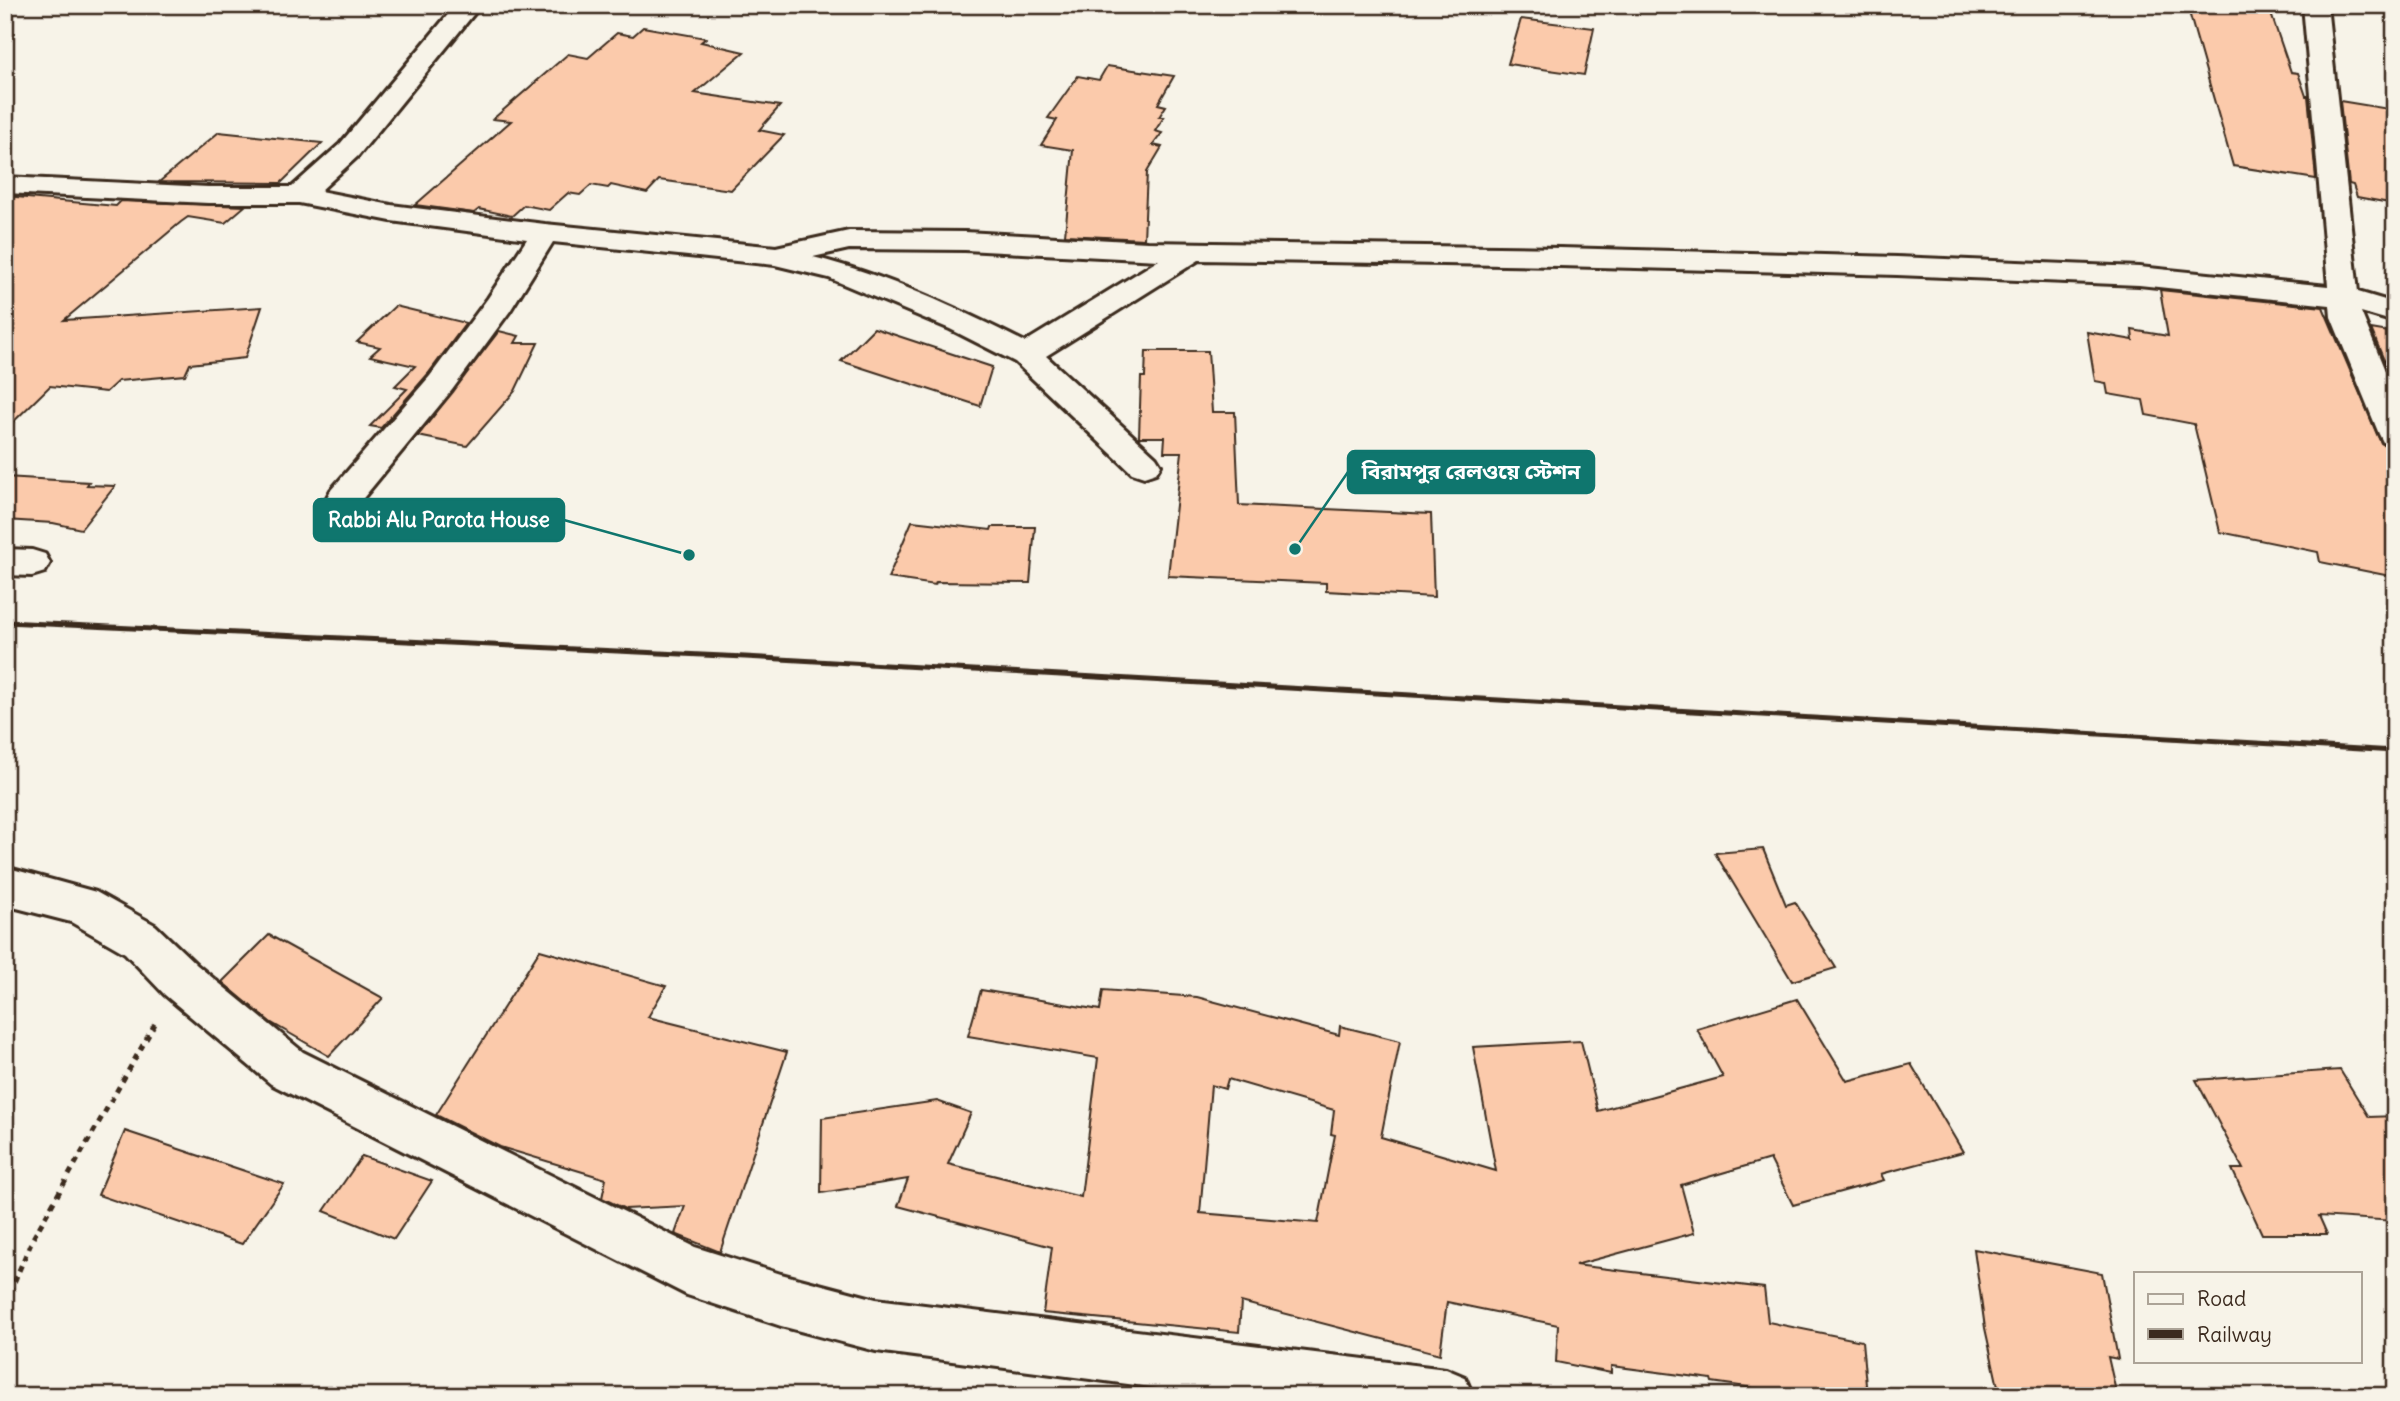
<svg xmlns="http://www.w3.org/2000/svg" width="2400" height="1401" viewBox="0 0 2400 1401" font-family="Delius,'Noto Sans Bengali',sans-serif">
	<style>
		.building { fill: #fbcaab; stroke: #3b2a1e; stroke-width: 2; fill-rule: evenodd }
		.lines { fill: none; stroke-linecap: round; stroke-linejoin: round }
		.minor-casing { stroke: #3b2a1e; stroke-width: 6 }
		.tertiary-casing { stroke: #3b2a1e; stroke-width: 6 }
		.path { stroke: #3b2a1e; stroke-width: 5; stroke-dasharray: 6 6; stroke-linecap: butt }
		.minor { fill: #f7f3e8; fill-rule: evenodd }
		.tertiary { fill: #f7f3e8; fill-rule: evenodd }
		.rail { stroke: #3b2a1e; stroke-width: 5 }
		.leader { fill: none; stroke: #0f766e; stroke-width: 2.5 }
		.callout-dot { fill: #0f766e; stroke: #f7f3e8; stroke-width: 2.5 }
		.callout { fill: #0f766e; stroke: #0f766e; stroke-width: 2.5 }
		.callout-label { font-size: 21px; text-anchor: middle; font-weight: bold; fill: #fff }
	</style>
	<rect width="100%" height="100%" fill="#f7f3e8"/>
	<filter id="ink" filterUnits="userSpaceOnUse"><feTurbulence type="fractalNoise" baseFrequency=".0143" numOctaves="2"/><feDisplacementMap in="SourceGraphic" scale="14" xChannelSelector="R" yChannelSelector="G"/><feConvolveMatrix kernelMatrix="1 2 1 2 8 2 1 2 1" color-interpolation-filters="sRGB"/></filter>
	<g filter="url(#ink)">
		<!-- building -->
		<g class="building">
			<path d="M2187,5H2268L2291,72L2298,73L2306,96H2308L2316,179L2233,166Z"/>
			<path d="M1521,19L1594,28L1584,75L1508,64Z"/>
			<path d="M643,27L706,38L701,42L744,52L695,93L780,106L759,130L784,135L731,190L659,180L647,193L611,185L608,188L591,185L580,195L568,193L549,210L524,205L512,216L479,209L474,213L415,205L511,121L493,119L568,54L588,58L617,33L633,36Z"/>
			<path d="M1107,66L1174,76L1158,104L1166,106L1159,117H1164L1155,131L1162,133L1153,145L1162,147L1147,172L1144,239L1065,235L1073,150L1041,145L1057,120L1048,118L1078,76L1099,80Z"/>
			<path d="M2340,101L2395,110V204L2357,197L2353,185L2349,184Z"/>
			<path d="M219,132L322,143L281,183L159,182Z"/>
			<path d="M5,196L116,206L121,201L245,206L225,223L188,217L181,222L64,320L262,307L245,358L190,364L185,375L118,381L106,392L50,386L5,430Z"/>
			<path d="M2160,290L2323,307L2381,443L2395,447V577L2320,562L2318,552L2220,532L2194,424L2146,415L2143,400L2108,394L2106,383L2095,381L2087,332L2133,340L2132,330L2168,336Z"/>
			<path d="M395,306L466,323L428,374L381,428L370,426L407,389L395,386L415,366L370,356L380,347L357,342Z"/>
			<path d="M874,328L992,367L980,406L841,361Z"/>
			<path d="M2371,329L2395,333V387Z"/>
			<path d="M499,331L519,336L515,343H538L515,391L467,446L418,436Z"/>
			<path d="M1146,351H1208L1212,412H1235L1239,505L1431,514L1434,597L1326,591V583L1168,576L1182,452H1164L1165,437H1139L1141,377H1145Z"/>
			<path d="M5,477L89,482L87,485L115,486L81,529L53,523L5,520Z"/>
			<path d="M912,521L991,530L992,527H1035L1030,583L936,582L935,585L888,578Z"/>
			<path d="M1763,849L1786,905L1795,902L1836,968L1792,981L1715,853Z"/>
			<path d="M269,935L383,998L329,1056L270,1022L222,982Z"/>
			<path d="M540,950L666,986L648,1017L787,1052L720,1252L675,1234L685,1206L625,1209L602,1198L606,1179L500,1147L436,1115Z"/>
			<path d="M981,990L1100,1010L1103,990L1197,997L1339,1035L1340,1026L1400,1041L1381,1137L1496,1171L1473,1047L1581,1041L1598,1111L1723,1077L1697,1029L1797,999L1847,1081L1911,1064L1963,1152L1881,1174L1884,1180L1793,1205L1770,1159L1681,1185L1694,1233L1575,1265L1764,1288L1768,1322L1862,1341L1867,1396H1809L1712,1382L1711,1379L1611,1366V1373L1556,1362L1558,1325L1447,1302L1440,1354L1241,1302L1239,1332L1043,1313L1052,1247L898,1206L908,1179L821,1193L822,1118L937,1101L971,1113L948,1164L1081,1197L1098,1058L968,1036ZM1228,1079L1334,1110L1331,1134L1335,1135L1318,1223L1200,1213L1211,1085L1225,1089Z"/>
			<path d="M2340,1070L2369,1117L2395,1116V1221L2319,1216L2327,1234H2262L2232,1169H2243L2196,1080Z"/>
			<path d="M125,1131L284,1184L242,1244L98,1195Z"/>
			<path d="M362,1156L432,1181L394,1239L324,1211Z"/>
			<path d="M1974,1249L2102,1273L2118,1359L2108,1357L2117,1396H2000L1985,1328Z"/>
		</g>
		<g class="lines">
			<!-- minor casing -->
			<g class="minor-casing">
				<g id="minor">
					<path d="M456,5H481L358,156L320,191L391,205L545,224L776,247L849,231L965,232L1147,242L1560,248L1897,257L2139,267L2328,286L2303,5H2327L2358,292L2395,303V322L2361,312L2395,395V445L2383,442L2379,434L2331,317L2330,305L2139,285L1897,275L1560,266L1199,260L1046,356L1156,457L1161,465L1156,473L1144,477L1132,473L1015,362L950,329L829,278L775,265L553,242L510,311L452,390L355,508L343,511L331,508L326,499L331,490L430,376L488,298L527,239L391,221L299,203H208L5,193V177L208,187H292L340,144ZM849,249L965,250L1159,260L1025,342C957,308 886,275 813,257Z"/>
					<path d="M5,549L32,550L45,554L50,563L45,572L32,576L5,575Z"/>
				</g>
			</g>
			<!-- tertiary casing -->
			<g class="tertiary-casing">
				<path id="tertiary" d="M5,867L96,892L155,925L197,965L303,1052L695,1247L781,1274L876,1299L1446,1369L1465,1377L1473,1396H1217L1189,1392L876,1351L781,1326L687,1295L271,1084L165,995L125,953L71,922L5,905Z"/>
			</g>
			<!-- path -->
			<path class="path" d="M5,1304L32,1240L156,1022"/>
			<!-- minor -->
			<use href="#minor" class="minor"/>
			<!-- tertiary -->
			<use href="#tertiary" class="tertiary"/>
			<!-- rail -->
			<path class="rail" d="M5,622L745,657L2395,751"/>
		</g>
	</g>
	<!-- callouts -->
	<path class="leader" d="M1295 549L1348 472M689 555L564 520"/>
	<g class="callout-dot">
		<circle cx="1295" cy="549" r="7"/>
		<circle cx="689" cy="555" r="7"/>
	</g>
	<g class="callout">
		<rect x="1348" y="451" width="246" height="42" rx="7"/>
		<rect x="314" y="499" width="250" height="42" rx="7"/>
	</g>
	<g class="callout-label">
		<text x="1471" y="479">বিরামপুর রেলওয়ে স্টেশন</text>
		<text x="439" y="527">Rabbi Alu Parota House</text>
	</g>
	<!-- margin -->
	<rect width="2400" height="1401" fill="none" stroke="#f7f3e8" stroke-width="28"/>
	<rect x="14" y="14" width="2372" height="1373" fill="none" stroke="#3b2a1e" stroke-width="2.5" filter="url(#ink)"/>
	<!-- legend -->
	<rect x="2134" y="1272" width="228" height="91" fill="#f7f3e8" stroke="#aca397" stroke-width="2"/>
	<rect x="2148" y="1294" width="35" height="10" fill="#f7f3e8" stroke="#aca397" stroke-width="2"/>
	<text x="2197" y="1306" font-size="21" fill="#3b2a1e">Road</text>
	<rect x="2148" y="1329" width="35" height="10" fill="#3b2a1e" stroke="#aca397" stroke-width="2"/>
	<text x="2197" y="1342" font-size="21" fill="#3b2a1e">Railway</text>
</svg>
